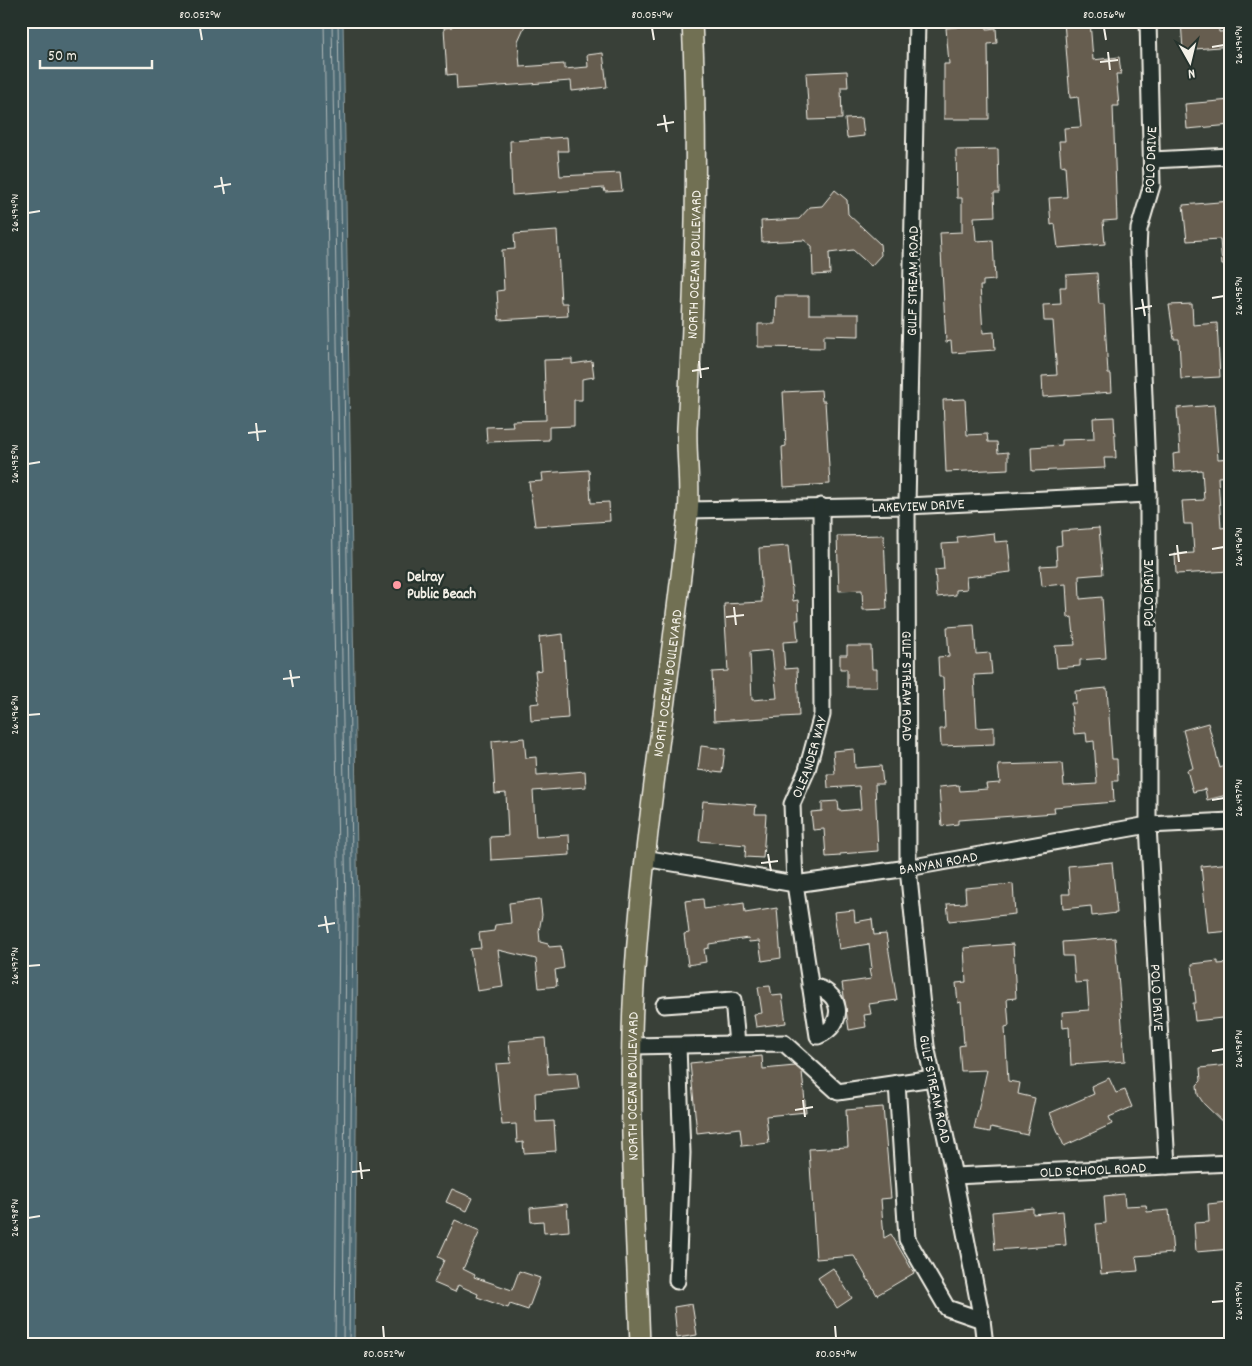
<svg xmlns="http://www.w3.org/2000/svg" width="1252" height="1366" viewBox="0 0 1252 1366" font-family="Dekko,sans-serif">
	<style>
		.water { fill: #4c6772; stroke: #8f9ea1 }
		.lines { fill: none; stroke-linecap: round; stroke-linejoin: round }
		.shore { stroke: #b1bab9; stroke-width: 1 }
		.building { fill: #665d50; stroke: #f4f1e8; fill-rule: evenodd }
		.minor-casing { stroke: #f4f1e8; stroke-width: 19 }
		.major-casing { stroke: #f4f1e8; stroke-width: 22 }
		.minor { stroke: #26332d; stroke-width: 15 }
		.major { stroke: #716f52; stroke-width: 19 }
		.ticks { fill: none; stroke: #f4f1e8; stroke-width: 2 }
		.poi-dot { fill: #ff9aa2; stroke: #26332d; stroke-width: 2 }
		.labels { text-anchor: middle; stroke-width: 5; stroke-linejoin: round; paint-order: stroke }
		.street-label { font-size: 15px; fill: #f4f1e8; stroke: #26332d }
		.poi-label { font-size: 15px; font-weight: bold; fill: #f4f1e8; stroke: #26332d; text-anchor: start }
		.neatline { fill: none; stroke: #f4f1e8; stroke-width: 2 }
		.ticks-label { font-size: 12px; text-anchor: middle; fill: #f4f1e8 }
	</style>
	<rect width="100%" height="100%" fill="#394038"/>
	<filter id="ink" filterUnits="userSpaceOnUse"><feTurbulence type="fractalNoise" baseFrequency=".02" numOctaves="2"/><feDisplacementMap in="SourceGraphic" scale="10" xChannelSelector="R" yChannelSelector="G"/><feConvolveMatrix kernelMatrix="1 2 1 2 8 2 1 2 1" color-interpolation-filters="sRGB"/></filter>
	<g filter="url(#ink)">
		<!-- water -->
		<path class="water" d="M21,21H343L358,917L354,1345H21Z"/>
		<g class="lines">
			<!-- shore -->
			<g class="shore">
				<path d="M324,21L339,917L335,1345"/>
				<path d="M332,21L346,917L343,1345"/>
				<path d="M338,21L353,917L349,1345"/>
			</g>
		</g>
		<!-- building -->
		<g class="building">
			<path d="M452,21H527L518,41L520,67L564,64V69L588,67L587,55L603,53L607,87L572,91L571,81L457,89L456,74L447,75L444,28L452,27Z"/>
			<path d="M957,21H986L987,29L996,28L997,43L988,44L989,119H944V64H949L946,28L957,27Z"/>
			<path d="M1064,21H1090L1093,60L1119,57L1121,74H1116L1119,106H1113L1117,220L1103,221L1105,244L1058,248L1055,224L1051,225L1049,198L1067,197L1065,165L1061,166L1059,141H1065L1064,128L1081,127L1078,97L1070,98Z"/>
			<path d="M1181,21H1218L1219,32L1231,31V46L1183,50Z"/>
			<path d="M847,71L848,87H841L842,119L809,120L806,73Z"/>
			<path d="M1231,100V125L1187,129L1185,104Z"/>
			<path d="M862,118L864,136L847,138L845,119Z"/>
			<path d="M567,137L568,151H558L560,176L620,173L622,191L605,192L604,188L512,195L510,141Z"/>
			<path d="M998,149L999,193H994L995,216L974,217L976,241L993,240L995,280L983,281V286H980L983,333L994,332L995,350L952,353L951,341L946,342L940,233L962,232V198H957L956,150Z"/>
			<path d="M835,190L847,200L848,214L880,244L881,255L871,266L853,250L829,253L830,274L813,275L812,246L804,240L762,242L761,221L799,219L810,207L822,206Z"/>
			<path d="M1231,201V264L1222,265L1220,239L1187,241L1183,205Z"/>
			<path d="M557,231L561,303H567L568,316L499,320L497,291L504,290L502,250L515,249L514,234Z"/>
			<path d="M1097,273L1099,304H1104L1108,374H1111L1112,392L1043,397L1042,376L1057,375L1053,321H1044L1043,305L1061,304L1060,287H1066V275Z"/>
			<path d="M776,296H809V314H859V336L824,335V348L758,347V324H775Z"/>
			<path d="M1192,304L1193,325L1217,323L1220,377L1181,379L1179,339H1174L1169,305Z"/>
			<path d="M572,359V364L592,361L594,377L582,379V400H574V426L549,427V440L487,442L486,427L513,426L512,421L546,420L544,360Z"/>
			<path d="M821,390L822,401H825L830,484L784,487L782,447L786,446L783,392Z"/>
			<path d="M965,399L967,435L987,434L988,442H997L998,453L1008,452V469L946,472L943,400Z"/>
			<path d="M1214,405L1218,459L1231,458V476L1218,477L1221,528L1228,527V544L1231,543V571L1176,574L1175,554L1194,553L1192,524H1184L1182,501L1204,500L1202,470L1174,472L1173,454L1180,453L1177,408Z"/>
			<path d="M1114,417L1116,458H1104L1105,468L1032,471L1031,447L1062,445V440L1094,439L1093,418Z"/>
			<path d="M589,470L591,503L609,502L610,521L535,526L529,482L543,481L542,473Z"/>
			<path d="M1099,528L1103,574L1079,576L1080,599L1102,597L1106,658L1080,660V666L1057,668L1055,646L1075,645L1072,617L1068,618L1066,584L1042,586L1040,566L1057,565L1056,546L1062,545L1061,531Z"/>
			<path d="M994,533L995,542L1008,541L1011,572L966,577L967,589L956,590V595L937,597L935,570L944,569L942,544L958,543L957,537Z"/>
			<path d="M884,535L887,609L863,610L862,590L839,591L837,536Z"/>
			<path d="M788,546L793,601L798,600L799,620H796L798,641L783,642L785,669L797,668L799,716L714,721L712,672L728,671L724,604L762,602L759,548ZM772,650L777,698L752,700L750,652Z"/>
			<path d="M974,625L976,654L990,653L992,674L974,675L977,728L994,727V744L941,746L940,729H945L943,677H939L938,657L949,656L947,627Z"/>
			<path d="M563,634L568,718L531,721L530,704L539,703L535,671L542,670L539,637Z"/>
			<path d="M847,646H871L872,669H877V687H847V669H840V655H847Z"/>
			<path d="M1107,688L1112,759H1117L1118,781H1113L1114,802L1054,807L1055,813L958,820V824L942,826L939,787L959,785L960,791L987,789L986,784L1000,783L998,765L1062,763L1064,786L1097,784L1094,741L1087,742L1086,733L1074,734L1071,703H1076L1075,691Z"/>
			<path d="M1208,723L1220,768L1224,766L1231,794L1207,800L1205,789L1193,792L1187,770L1193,768L1183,730Z"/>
			<path d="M524,738L526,758L536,757L537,775L585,771L586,787L533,791L536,837L569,835L570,855L491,860L490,837L508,836L506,793L495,794L492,741Z"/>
			<path d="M701,746L725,749L722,773L698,770Z"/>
			<path d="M854,749L855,768L881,766L883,784H875L878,851L840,854V856L826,857L824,829L813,830L811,812L822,811V802L838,801L839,811L861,809L859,786L828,788L827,774H835L833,751Z"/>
			<path d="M703,801L756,805L755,814H766L763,858L745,857L746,845L699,841Z"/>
			<path d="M1112,862L1117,913L1092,916L1091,906L1063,909L1062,894H1070L1068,866Z"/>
			<path d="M1231,863V931L1208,933L1201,866Z"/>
			<path d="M1013,884L1015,914L949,921L947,904L966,903L965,888Z"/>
			<path d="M540,899L542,915L539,931L540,942L548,944L549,947L561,946L564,968L555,970L557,986L539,988L536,959L498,950L503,987L477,991L470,949L481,948L479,933L494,931L495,925L511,923L509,903Z"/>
			<path d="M703,899L704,909L744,903L745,913L777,908L781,958L762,961L759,941L749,942L748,938L709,944V948L704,949L706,962L688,965L684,934L689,933L685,901Z"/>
			<path d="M854,910L855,922L872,919L874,935L886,934L897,1000L869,1004L871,1014L864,1015L866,1027L849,1030L842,983L871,979L869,969L872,968L869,944L839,949L834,912Z"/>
			<path d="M1115,938L1125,1061L1071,1065L1069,1027L1063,1028L1062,1012L1089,1010L1087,982L1075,983L1073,956H1063L1062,942Z"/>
			<path d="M1013,944L1016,998L1007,999L1009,1026L1005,1027L1008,1081L1020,1083L1018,1094L1035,1098L1027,1135L991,1127L990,1132L974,1129L987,1070L961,1071L959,1046L964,1045L961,1002L958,1003L956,983L966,982L964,948Z"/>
			<path d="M1218,961V964L1231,963V1017L1195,1021L1193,1003H1196L1192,964Z"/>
			<path d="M770,986L772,996L782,995L786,1023L756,1027L754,1014L762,1013L758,987Z"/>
			<path d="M545,1038L548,1074L577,1072L579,1089L535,1093L536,1122L554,1121L556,1151L524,1153L523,1142L517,1143L516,1124L502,1125L496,1064L511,1063L509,1041Z"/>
			<path d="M762,1056L763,1069L795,1066L802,1072L806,1112L766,1116L769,1143L742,1146L740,1128L697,1133L690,1063Z"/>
			<path d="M1228,1065L1231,1089V1130L1204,1104L1198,1095L1197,1085L1201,1081L1200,1068Z"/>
			<path d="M1109,1078L1116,1093L1125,1090L1132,1107L1109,1117L1112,1124L1064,1146L1050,1113L1094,1094L1091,1086Z"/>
			<path d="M883,1107L891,1198L881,1199L884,1238L891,1234L914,1273L877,1295L854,1256L816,1259L809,1149L848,1147L846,1110Z"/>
			<path d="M452,1189L473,1198L467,1211L446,1202Z"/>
			<path d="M1124,1194L1125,1206L1146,1205L1147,1212L1169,1210L1173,1253L1136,1256L1138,1271L1101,1274L1096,1224L1106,1223L1104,1196Z"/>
			<path d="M1227,1202L1228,1211H1231V1249L1196,1252L1194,1223L1209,1222L1208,1204Z"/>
			<path d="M567,1204L569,1231L544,1233L543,1221L531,1222L530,1208Z"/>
			<path d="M1033,1208V1214L1063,1211L1066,1245L995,1250L992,1212Z"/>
			<path d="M455,1220L480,1231L463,1269L475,1275L474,1277L512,1290L519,1271L540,1278L528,1310L510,1304L508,1308L477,1297L478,1294L458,1285L455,1292L434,1283L444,1260L438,1257Z"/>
			<path d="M833,1268L852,1298L837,1308L818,1278Z"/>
			<path d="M692,1304L697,1335L677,1338L674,1307Z"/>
		</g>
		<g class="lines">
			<!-- minor casing -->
			<g class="minor-casing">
				<g id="minor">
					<path id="s1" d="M917,21L907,506L908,868L926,1046L954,1176L982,1320L985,1345"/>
					<path id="s2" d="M1148,21L1152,185L1139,229L1138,251L1148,494V825L1167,1166"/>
					<path d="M1152,160L1231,156"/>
					<path id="s3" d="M688,510L907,506L1148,494"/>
					<path id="s4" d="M644,858L795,884L908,868L1148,825L1231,821"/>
					<path id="s5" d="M810,986C842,990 848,1024 818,1036L795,884L792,804L807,770L822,715L821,506"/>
					<path d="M664,1005L733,1000L737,1044"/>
					<path d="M632,1046L784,1043L838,1092L933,1078"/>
					<path d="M897,1083L907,1239L947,1308L982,1320"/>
					<path id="s6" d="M954,1176L1231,1163"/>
					<path d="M677,1281L682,1153L678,1046"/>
				</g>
			</g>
			<!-- major casing -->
			<g class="major-casing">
				<g id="major">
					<path id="s7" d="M640,1345C636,1232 628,1118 633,1005C641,840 671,678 688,514C691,486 686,457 687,428C695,292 699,157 692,21"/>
				</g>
			</g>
			<!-- minor -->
			<use href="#minor" class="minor"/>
			<!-- major -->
			<use href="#major" class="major"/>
		</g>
	</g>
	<!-- ticks -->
	<path class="ticks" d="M200,28L202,40M652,28L654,40M1104,28L1106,40M1212,47L1224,45M1108,52L1110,70M1100,62L1118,60M664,115L667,132M657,125L674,122M221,177L224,194M214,187L231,184M28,213L40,211M1212,298L1224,296M1142,299L1145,316M1135,309L1152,306M699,361L701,378M692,371L709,368M256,423L258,441M248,433L266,431M28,464L40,462M1177,545L1179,562M1212,549L1224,547M1169,555L1187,552M734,607L736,625M726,617L744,615M290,670L293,687M283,679L300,677M28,715L40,714M1212,800L1224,798M768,854L771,871M761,863L778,861M325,916L328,933M318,926L335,923M28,966L40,965M1212,1051L1224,1049M803,1100L805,1117M795,1110L813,1107M360,1162L362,1179M352,1172L370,1170M28,1218L40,1216M1212,1302L1224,1301M383,1326L384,1338M835,1326L836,1338"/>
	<!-- markers -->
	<circle class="poi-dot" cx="397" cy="585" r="5"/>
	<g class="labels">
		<!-- street labels -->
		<g class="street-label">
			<text transform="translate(1150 160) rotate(-88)" y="5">POLO DRIVE</text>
			<text dy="5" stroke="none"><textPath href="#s7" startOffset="1084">NORTH OCEAN BOULEVARD</textPath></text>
			<text transform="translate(912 281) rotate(-89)" y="5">GULF STREAM ROAD</text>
			<text dy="5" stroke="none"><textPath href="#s3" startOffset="230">LAKEVIEW DRIVE</textPath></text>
			<text transform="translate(1148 593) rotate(-90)" y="5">POLO DRIVE</text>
			<text dy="5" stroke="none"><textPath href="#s7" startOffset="664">NORTH OCEAN BOULEVARD</textPath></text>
			<text dy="5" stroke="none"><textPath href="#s1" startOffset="665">GULF STREAM ROAD</textPath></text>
			<text dy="5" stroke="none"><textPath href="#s5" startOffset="358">OLEANDER WAY</textPath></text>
			<text dy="5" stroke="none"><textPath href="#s4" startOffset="298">BANYAN ROAD</textPath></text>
			<text dy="5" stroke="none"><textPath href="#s2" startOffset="979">POLO DRIVE</textPath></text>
			<text dy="5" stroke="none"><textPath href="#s7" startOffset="259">NORTH OCEAN BOULEVARD</textPath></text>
			<text dy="5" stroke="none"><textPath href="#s1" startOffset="1070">GULF STREAM ROAD</textPath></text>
			<text dy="5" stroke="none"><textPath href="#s6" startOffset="139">OLD SCHOOL ROAD</textPath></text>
		</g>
		<!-- poi labels -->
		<g class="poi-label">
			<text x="407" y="581">Delray<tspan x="407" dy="17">Public Beach</tspan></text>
		</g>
	</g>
	<!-- margin -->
	<rect width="1252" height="1366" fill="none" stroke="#26332d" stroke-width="55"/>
	<!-- north arrow -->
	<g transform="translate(1190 62) rotate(172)" stroke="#26332d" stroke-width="4" paint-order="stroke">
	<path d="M0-4L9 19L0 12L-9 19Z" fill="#f4f1e8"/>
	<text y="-8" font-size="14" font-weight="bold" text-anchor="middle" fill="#f4f1e8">N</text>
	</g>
	<!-- scale -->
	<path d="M40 60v8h112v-8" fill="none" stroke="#f4f1e8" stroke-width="2.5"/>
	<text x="48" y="60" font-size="15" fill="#f4f1e8" stroke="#26332d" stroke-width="4" paint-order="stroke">50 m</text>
	<rect x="28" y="28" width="1196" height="1310" class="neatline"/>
	<g class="ticks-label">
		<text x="200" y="18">80.052°W</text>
		<text x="652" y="18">80.054°W</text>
		<text x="1104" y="18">80.056°W</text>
		<text transform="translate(1238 45) rotate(-90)" y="4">26.494°N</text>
		<text transform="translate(14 213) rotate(-90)" y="4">26.494°N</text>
		<text transform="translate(1238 296) rotate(-90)" y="4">26.495°N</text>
		<text transform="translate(14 464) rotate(-90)" y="4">26.495°N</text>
		<text transform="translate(1238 547) rotate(-90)" y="4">26.496°N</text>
		<text transform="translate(14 715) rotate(-90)" y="4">26.496°N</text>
		<text transform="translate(1238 798) rotate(-90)" y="4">26.497°N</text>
		<text transform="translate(14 966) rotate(-90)" y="4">26.497°N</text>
		<text transform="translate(1238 1049) rotate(-90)" y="4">26.498°N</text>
		<text transform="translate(14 1218) rotate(-90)" y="4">26.498°N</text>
		<text transform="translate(1238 1301) rotate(-90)" y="4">26.499°N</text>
		<text x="384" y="1357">80.052°W</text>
		<text x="836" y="1357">80.054°W</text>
	</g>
</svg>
